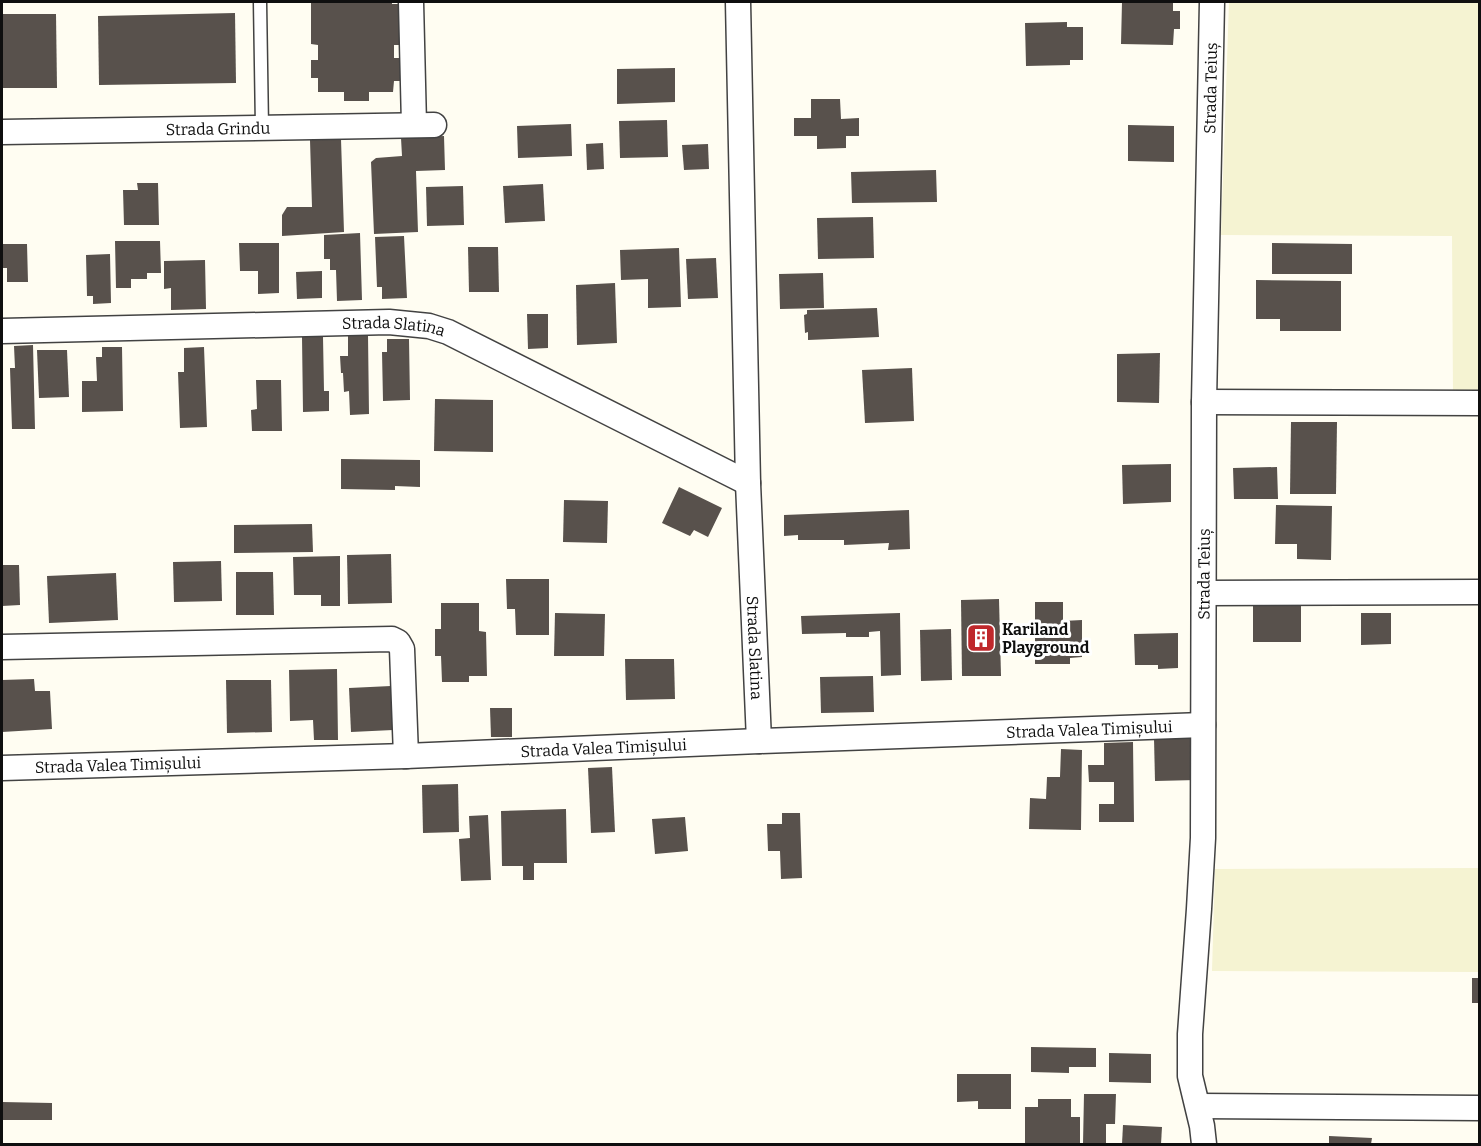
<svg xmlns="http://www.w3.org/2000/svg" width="1481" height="1146" viewBox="0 0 1481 1146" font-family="Bitter,serif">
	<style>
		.farmland { fill: #f5f3d2 }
		.building { fill: #58514c }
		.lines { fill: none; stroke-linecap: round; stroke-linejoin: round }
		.service-casing { stroke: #424242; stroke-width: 15 }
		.minor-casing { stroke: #424242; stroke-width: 27 }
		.service { stroke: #fff; stroke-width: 12 }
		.minor { stroke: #fff; stroke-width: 24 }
		.labels { text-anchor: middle; stroke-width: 6; stroke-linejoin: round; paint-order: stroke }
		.street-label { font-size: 16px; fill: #0f0f0f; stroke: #fff }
		.poi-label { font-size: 16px; font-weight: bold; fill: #0f0f0f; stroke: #fff; text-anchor: start }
	</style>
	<rect width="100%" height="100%" fill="#fffdf2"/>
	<!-- farmland -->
	<g class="farmland">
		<path d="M1229,2H1479V394H1453L1452,236L1221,235Z"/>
		<path d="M1479,868V972L1212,971L1215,869Z"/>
	</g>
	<!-- building -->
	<g class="building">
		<path d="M311,2H392V4H400V45H394V58H400V81H394L393,92H369V101H344V92H318V78H311V60H318V45L311,44Z"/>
		<path d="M1122,2H1173V11H1180V29H1174L1173,45L1121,44Z"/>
		<path d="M235,13L236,83L99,85L98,16Z"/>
		<path d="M2,14H56L57,88H2Z"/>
		<path d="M1067,22V27H1083V60H1070V65L1026,66L1025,23Z"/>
		<path d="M675,68V102L617,104V69Z"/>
		<path d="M811,99H840L841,119L859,118V136H846V148L817,149V136H794V118H811Z"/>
		<path d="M667,120L668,157L620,158L619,121Z"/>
		<path d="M571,124L572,156L518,158L517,126Z"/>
		<path d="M1128,125L1174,126V162L1128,161Z"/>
		<path d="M444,136L445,170L416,171L418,232L374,234L371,162L376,158L402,156L401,138Z"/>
		<path d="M341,139L344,232L282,236V215L287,207H312L310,140Z"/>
		<path d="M603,143L604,169L587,170L586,144Z"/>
		<path d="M708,144L709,169L684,170L682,145Z"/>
		<path d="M936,170L937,202L852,203L851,172Z"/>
		<path d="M137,183H158L159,225H124L123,190H138Z"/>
		<path d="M543,184L545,221L505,223L503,186Z"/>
		<path d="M463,186L464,225L427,226L426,187Z"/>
		<path d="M873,217L874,258L818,259L817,218Z"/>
		<path d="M360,233L362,300L337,301L336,270H330V259H324V235Z"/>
		<path d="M404,236L407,298L382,299V287H377L375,237Z"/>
		<path d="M115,241H160L161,273H147V279H131V288H116Z"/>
		<path d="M239,243H279V293L258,294V271H240Z"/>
		<path d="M1272,243L1352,244V274H1272Z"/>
		<path d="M2,244H27L28,282H7V268H2Z"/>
		<path d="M468,247H498L499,292H469Z"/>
		<path d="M679,248L681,307L648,308V279L621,280L620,250Z"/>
		<path d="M110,254L111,303L93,304V296H87L86,255Z"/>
		<path d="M716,258L718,298L688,299L686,259Z"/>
		<path d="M205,260L206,309L171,310V288L164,289V261Z"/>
		<path d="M322,271V298L297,299L296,272Z"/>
		<path d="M823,273L824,308L780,309L779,274Z"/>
		<path d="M1256,280L1341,281V331H1280V319H1256Z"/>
		<path d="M615,283L617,343L577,345L576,285Z"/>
		<path d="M877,308L879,337L808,340V332L805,333L804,315L807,314V310Z"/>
		<path d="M527,314H548V348L528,349Z"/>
		<path d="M368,335L369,414L350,415L349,391L344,392L343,373H341L340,356H348V336Z"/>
		<path d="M302,337H323L324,391H329V411L303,412Z"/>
		<path d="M387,339H409L410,400L383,401L382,352H387Z"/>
		<path d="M33,345L35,429H12L10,368H15L14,346Z"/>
		<path d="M102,347H122L123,411L82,412V381H97L96,357H102Z"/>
		<path d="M204,347L207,427L180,428L178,372H184V348Z"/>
		<path d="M37,350H67L69,397L39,398Z"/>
		<path d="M1160,353L1159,403L1117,402V354Z"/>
		<path d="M912,368L914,421L865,423L862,370Z"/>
		<path d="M256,380H281L282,431H252L251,410L257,409Z"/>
		<path d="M435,399L493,400V452L434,451Z"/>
		<path d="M1291,422H1337L1336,494H1290Z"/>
		<path d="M341,459L420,460V487L395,486V490L341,489Z"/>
		<path d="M1171,464V502L1123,504L1122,465Z"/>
		<path d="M1277,467L1278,499H1234L1233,468Z"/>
		<path d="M679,487L722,508L708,537L694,530L690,536L662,523Z"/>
		<path d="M564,500L608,501L607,543L563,542Z"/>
		<path d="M1276,505L1332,506L1331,560L1297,559V544H1275Z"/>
		<path d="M909,510L910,549L888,550L889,543L844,545V540H798V535L784,536V515Z"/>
		<path d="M312,524L313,552L234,553V525Z"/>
		<path d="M391,554L392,603L348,604L347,555Z"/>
		<path d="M340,556V606H321V595H294L293,557Z"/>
		<path d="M221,561L222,601L174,602L173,562Z"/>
		<path d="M2,565H19L20,605L2,606Z"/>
		<path d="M236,572H273L274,615H236Z"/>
		<path d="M116,573L118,620L49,623L47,576Z"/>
		<path d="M506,579H549V635H516L515,609H507Z"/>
		<path d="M999,599L1001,676H962L961,600Z"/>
		<rect x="1253" y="600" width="48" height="42"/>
		<path d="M1035,602H1063V621L1082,620V657L1070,658V664H1035Z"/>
		<path d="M441,603H479V631L486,632L487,676H469V682H442L441,656H435V629H441Z"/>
		<path d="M555,613L605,614L604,656H554Z"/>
		<path d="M900,613L901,675L881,676L880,631L869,632V637H846V633L802,634L801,616Z"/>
		<path d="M1361,613H1391V644L1361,645Z"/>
		<path d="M951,629L952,680L921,681L920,630Z"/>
		<path d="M1178,633V668L1158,669V665H1135L1134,634Z"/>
		<path d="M625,659H674L675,699L626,700Z"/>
		<path d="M337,669L338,740H314L313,720L290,721L289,670Z"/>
		<path d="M873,676L874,712L821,713L820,677Z"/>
		<path d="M34,679L35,691H50L52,729L2,732V680Z"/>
		<path d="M226,680H271L272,732L227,733Z"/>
		<path d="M391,686L393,730L351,732L349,688Z"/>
		<path d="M490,708H512V737H491Z"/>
		<path d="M1154,738H1197V780L1155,781Z"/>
		<path d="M1133,742L1134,822H1099V804H1114V782H1089L1088,765H1104V743Z"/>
		<path d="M1061,749L1082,750L1081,830L1029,829L1030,798L1046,799L1047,777H1060Z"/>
		<path d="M612,767L615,832L591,833L588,768Z"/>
		<path d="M458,784L459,832L423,833L422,785Z"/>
		<path d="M566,809L567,863H534V880H523V866H502L501,811Z"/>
		<path d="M782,813H800L802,878L781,879L780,851H768L767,824H782Z"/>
		<path d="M488,815L491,880L461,881L459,839L470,838L469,816Z"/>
		<path d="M685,817L688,851L655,854L652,819Z"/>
		<rect x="1472" y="978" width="8" height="25"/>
		<path d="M1031,1047L1096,1048V1067H1069V1073L1031,1072Z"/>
		<path d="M1109,1053L1151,1054V1083L1109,1082Z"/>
		<path d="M957,1074H1011V1109H978V1101L957,1102Z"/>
		<path d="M1084,1094H1116L1115,1124H1106V1144H1083Z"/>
		<path d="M1038,1099H1071V1117H1080V1144L1025,1143V1107H1038Z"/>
		<path d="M2,1102L52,1103V1120H2Z"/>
		<path d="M1123,1125L1162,1127L1161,1144H1122Z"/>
		<path d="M1329,1136L1372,1138L1371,1144H1329Z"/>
	</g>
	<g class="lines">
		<!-- service casing -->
		<g class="service-casing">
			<path id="service" d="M260,2L262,128"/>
		</g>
		<!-- minor casing -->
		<g class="minor-casing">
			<g id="minor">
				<path d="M411,2L414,125"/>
				<path id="s1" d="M738,2L748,483L759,741"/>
				<path id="s2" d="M2,132L434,125"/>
				<path id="s3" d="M2,331L389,322L429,326L448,332L748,483"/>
				<path d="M1204,402L1480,403"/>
				<path d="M1204,593L1480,592"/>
				<path d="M2,647L392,639L398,642L402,649L406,756"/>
				<path id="s4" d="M2,768L406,756L759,741L1203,725"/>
				<path d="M1198,1106L1480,1108"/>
				<path id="s5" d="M1204,1144L1202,1126L1190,1076V1034L1199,909L1203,838L1204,402L1212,2"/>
			</g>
		</g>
		<!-- service -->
		<use href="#service" class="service"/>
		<!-- minor -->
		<use href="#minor" class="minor"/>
	</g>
	<!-- icons -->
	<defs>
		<g id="building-square" transform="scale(1.5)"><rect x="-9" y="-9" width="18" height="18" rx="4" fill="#bf282c" stroke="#fff"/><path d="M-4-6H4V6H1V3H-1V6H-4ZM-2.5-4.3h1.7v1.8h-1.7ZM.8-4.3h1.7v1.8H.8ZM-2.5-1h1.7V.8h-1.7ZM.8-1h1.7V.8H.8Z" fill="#fff"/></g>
	</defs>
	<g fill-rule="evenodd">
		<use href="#building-square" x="981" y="638"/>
	</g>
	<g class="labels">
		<!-- street labels -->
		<g class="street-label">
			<text dy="6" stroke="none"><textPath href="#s5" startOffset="1058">Strada Teiuș</textPath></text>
			<text dy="6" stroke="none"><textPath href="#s2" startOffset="216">Strada Grindu</textPath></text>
			<text dy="6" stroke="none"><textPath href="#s3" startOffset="392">Strada Slatina</textPath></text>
			<text dy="6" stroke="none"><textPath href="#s5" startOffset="572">Strada Teiuș</textPath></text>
			<text dy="6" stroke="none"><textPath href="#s1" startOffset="646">Strada Slatina</textPath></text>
			<text dy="6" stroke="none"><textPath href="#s4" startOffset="1088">Strada Valea Timișului</textPath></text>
			<text dy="6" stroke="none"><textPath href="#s4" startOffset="602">Strada Valea Timișului</textPath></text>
			<text dy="6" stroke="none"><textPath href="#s4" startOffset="116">Strada Valea Timișului</textPath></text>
		</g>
		<!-- poi labels -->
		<g class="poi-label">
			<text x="1002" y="635">Kariland<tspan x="1002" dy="18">Playground</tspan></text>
		</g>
	</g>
	<!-- border -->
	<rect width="1481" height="1146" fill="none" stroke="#0f0f0f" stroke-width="6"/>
</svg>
